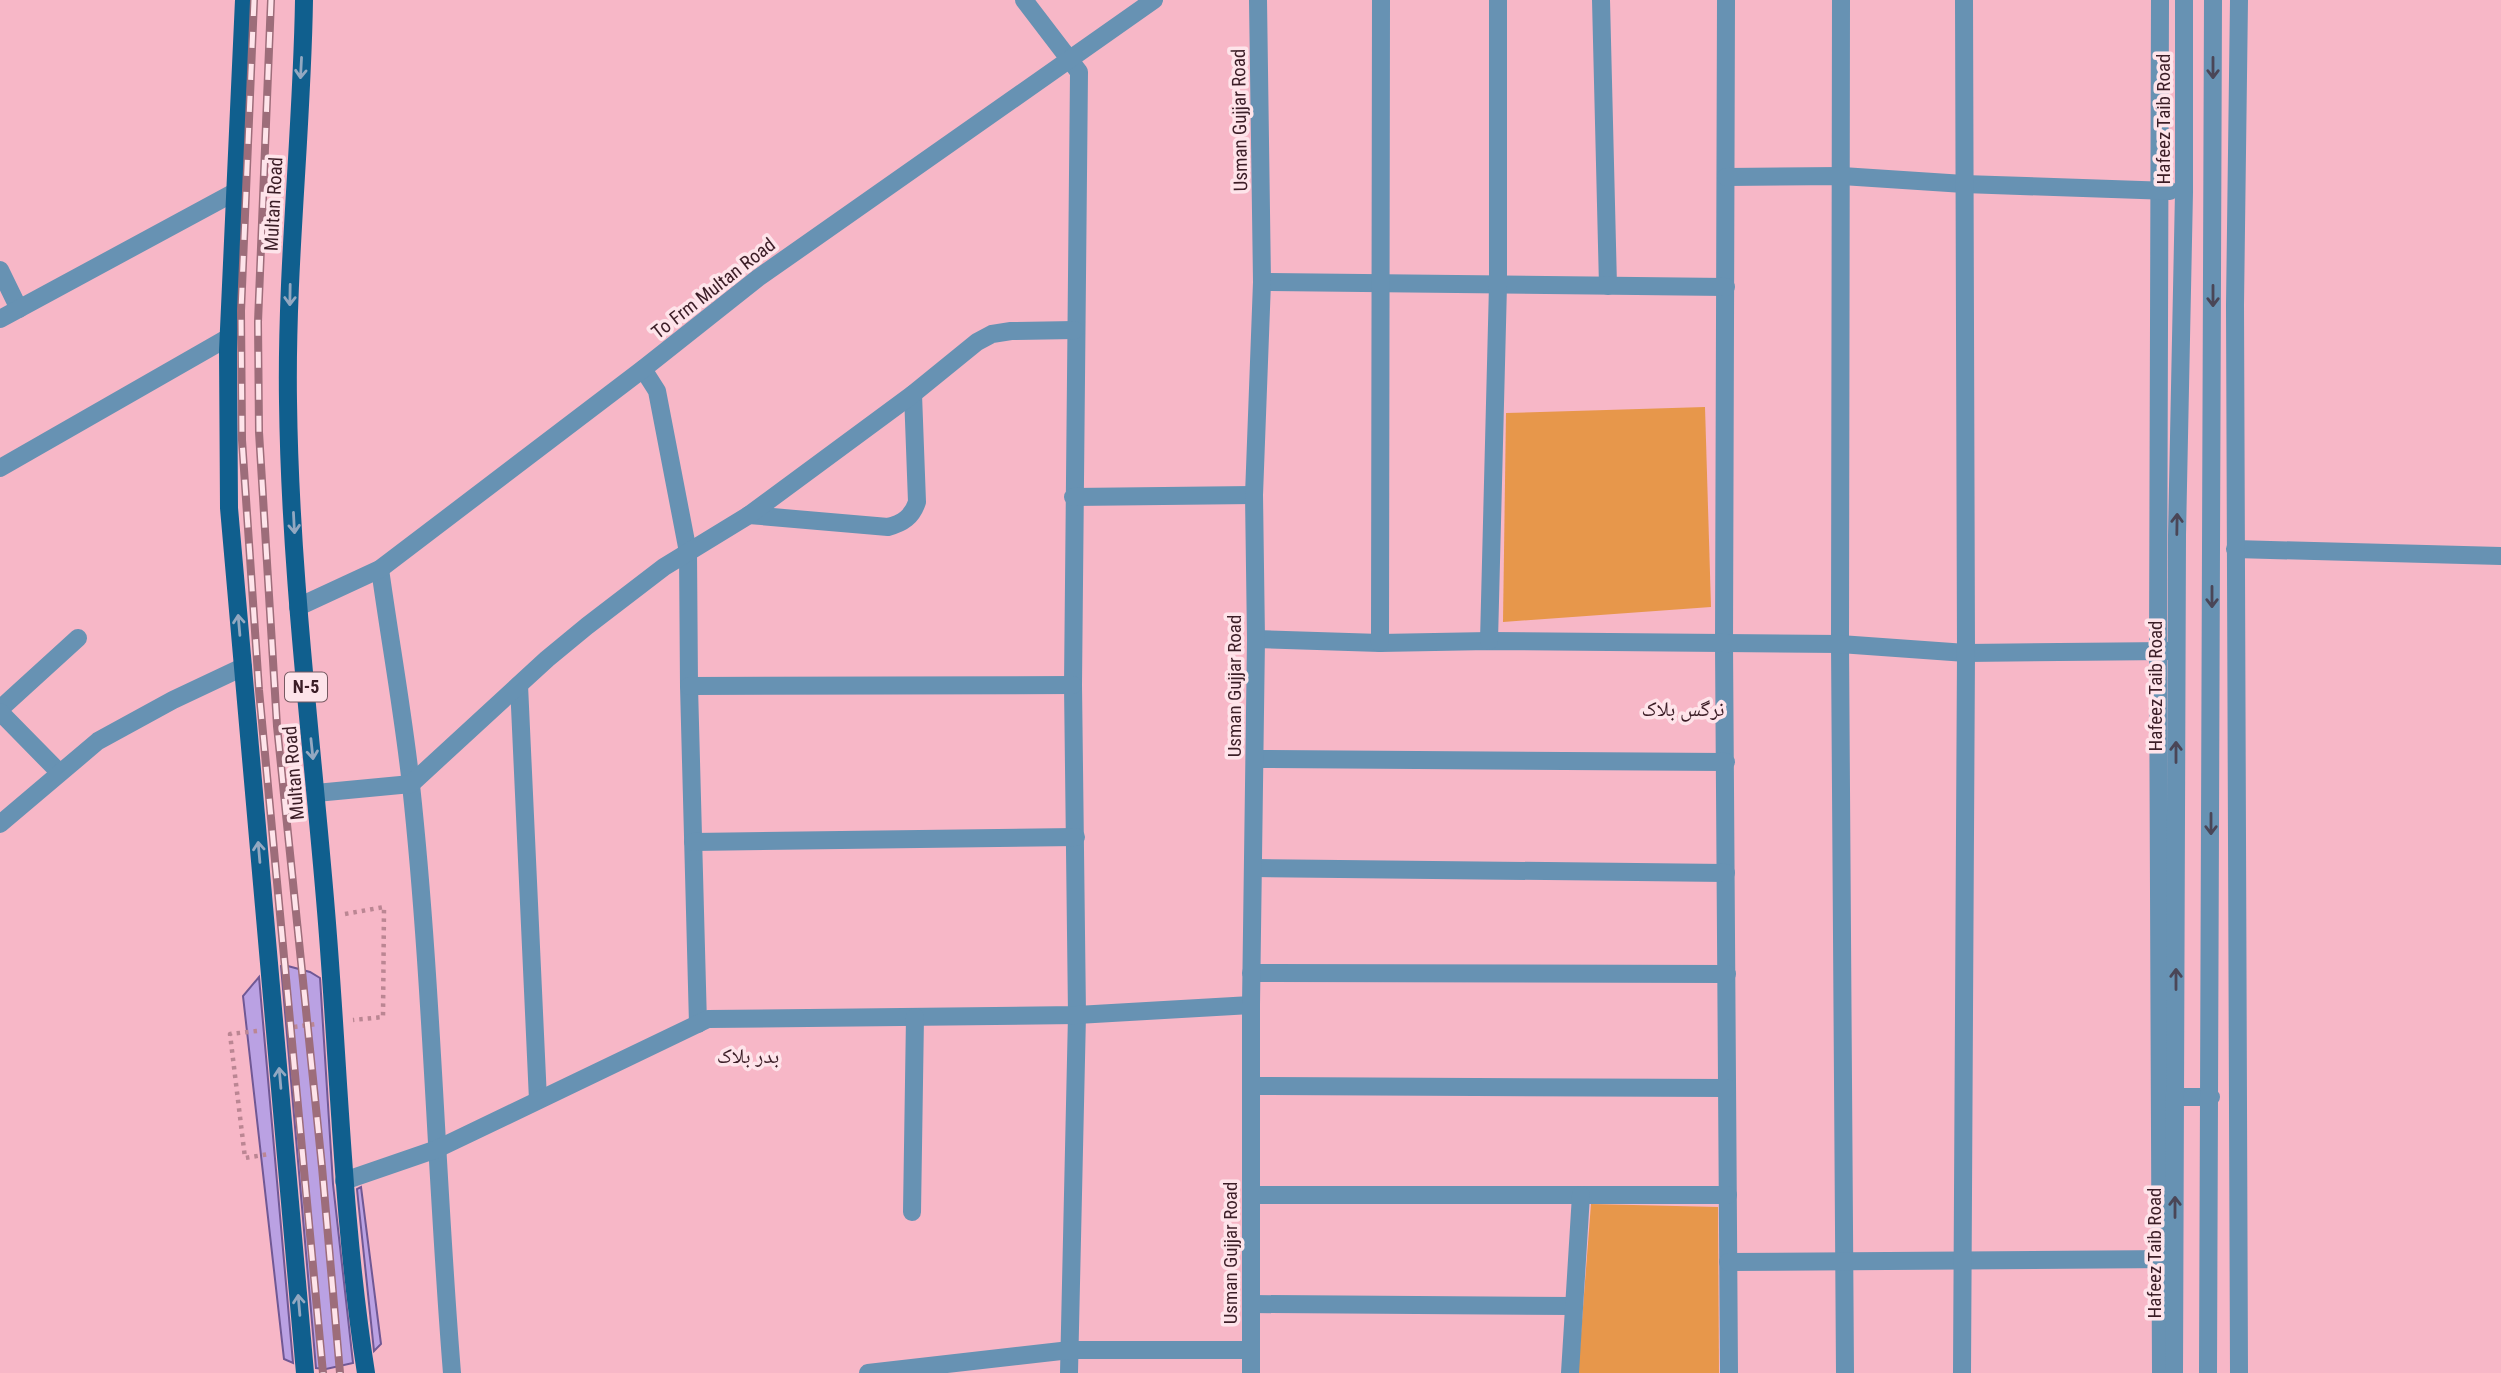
<svg xmlns="http://www.w3.org/2000/svg" width="2501" height="1373" viewBox="0 0 2501 1373" font-family="'Roboto Condensed','Noto Naskh Arabic',sans-serif">
	<style>
		.park { fill: #e7974b }
		.building { fill: #baa1e3; stroke: #705894; stroke-width: 2 }
		.lines { fill: none; stroke-linecap: round; stroke-linejoin: round }
		.path { stroke: #bb8693; stroke-width: 4.5; stroke-dasharray: 3.5 5; stroke-linecap: butt }
		.minor { stroke: #6792b3; stroke-width: 18 }
		.major { stroke: #105f8e; stroke-width: 18 }
		.rail-casing { stroke: #9d6d7a; stroke-width: 8 }
		.rail { stroke: #fee4ea; stroke-width: 5; stroke-dasharray: 16; stroke-linecap: butt }
		.oneway { stroke: #93a8c1 }
		.oneway2 { stroke: #4a4657 }
		.labels { text-anchor: middle; stroke-width: 7; stroke-linejoin: round; paint-order: stroke }
		.shield { fill: #fee4ea; stroke: #765961; stroke-width: 2 }
		.shield-label { font-size: 18px; font-weight: bold; fill: #3b1d26 }
		.street-label { font-size: 19px; fill: #3b1d26; stroke: #fee4ea }
		.neighbourhood-label { font-size: 21px; fill: #3b1d26; stroke: #fee4ea }
	</style>
	<rect width="100%" height="100%" fill="#f7b7c7"/>
	<!-- park -->
	<g class="park">
		<path d="M1705,407L1711,607L1503,622L1506,413Z"/>
		<path d="M1591,1204L1718,1207L1719,1373H1578Z"/>
	</g>
	<!-- building -->
	<g class="building">
		<path d="M284,965L310,972L320,978L333,1184L353,1363L326,1369L316,1368L281,966Z"/>
		<path d="M259,977L293,1363L284,1359L243,996Z"/>
		<path d="M361,1187L381,1344L374,1351L358,1199L357,1189Z"/>
	</g>
	<g class="lines">
		<!-- path -->
		<g class="path">
			<path d="M345,914L384,907L383,1017L353,1020"/>
			<path d="M294,1027L316,1024"/>
			<path d="M257,1031L230,1034L245,1158L269,1154"/>
		</g>
		<!-- minor -->
		<g class="minor">
			<path d="M1024,0L1079,72L1073,685L1077,1015L1069,1373"/>
			<path d="M1601,0L1608,286"/>
			<path d="M1726,0L1724,644L1729,1373"/>
			<path d="M1841,0L1840,644L1845,1373"/>
			<path d="M2160,0L2158,651L2161,1373"/>
			<path d="M1726,177L1842,176L1964,184L2170,191"/>
			<path d="M0,270L19,309"/>
			<path d="M1262,282L1726,287"/>
			<path d="M0,319L235,192"/>
			<path d="M643,369L657,391L688,552L689,686L698,1024"/>
			<path d="M0,468L229,337"/>
			<path d="M1073,497L1254,495"/>
			<path d="M749,515L888,527C903,523 912,517 917,502L913,394"/>
			<path d="M2235,549L2501,556"/>
			<path d="M380,569C390,641 403,712 411,785C432,980 436,1177 452,1373"/>
			<path d="M298,607L380,569L643,369L758,278L1154,0"/>
			<path d="M1256,639L1380,643L1489,641L1840,644L1966,653L2169,651"/>
			<path d="M1489,641L1498,285V0"/>
			<path d="M1380,643L1381,0"/>
			<path d="M519,685L538,1100"/>
			<path d="M689,686L1073,685"/>
			<path d="M0,709L78,638"/>
			<path d="M0,712L59,772"/>
			<path d="M1255,759L1726,762"/>
			<path d="M316,793L411,784L547,659L587,626L664,567L749,515L913,394L977,342L992,334L1011,331L1075,330"/>
			<path d="M0,824L98,741L173,700L243,667"/>
			<path d="M693,842L1076,837"/>
			<path d="M1253,868L1726,873"/>
			<path d="M1251,973L1727,974"/>
			<path d="M1251,1086L1727,1088"/>
			<path d="M2176,1097H2211"/>
			<path d="M344,1181L437,1149L708,1019L1077,1015L1251,1005"/>
			<path d="M1251,1195H1728"/>
			<path d="M912,1212L915,1017"/>
			<path d="M1728,1262L2173,1259"/>
			<path d="M1251,1304L1574,1306"/>
			<path d="M868,1373L1070,1350H1251"/>
			<path d="M1251,1373V1005L1256,639L1254,495L1262,282L1258,0"/>
			<path d="M1570,1373L1581,1195"/>
			<path d="M1962,1373L1966,653L1964,0"/>
			<path d="M2174,1373L2177,535L2184,192V0"/>
			<path d="M2208,1373L2213,0"/>
			<path d="M2239,1373L2235,305L2239,0"/>
		</g>
		<!-- major -->
		<g class="major">
			<path d="M244,0L228,351L229,508L305,1373"/>
			<path d="M304,0C302,134 286,267 288,401C290,572 312,741 326,911C339,1065 342,1220 366,1373"/>
		</g>
		<!-- rail casing -->
		<g class="rail-casing">
			<g id="rail">
				<path d="M254,0L241,311L242,440L259,690L323,1373"/>
				<path d="M271,0L258,322L259,432L277,726L322,1167L340,1373"/>
			</g>
		</g>
		<!-- rail -->
		<use href="#rail" class="rail"/>
	</g>
	<!-- one-way arrows -->
	<defs><path id="oneway-shaft" d="M-6 0H5M1.5-3L5.5 0L1.5 3" fill="none" stroke-width="1.6" stroke-linecap="round" stroke-linejoin="round" transform="scale(1.75)"/></defs>
	<g class="oneway">
		<use href="#oneway-shaft" transform="translate(301 68) rotate(93)"/>
		<use href="#oneway-shaft" transform="translate(290 295) rotate(91)"/>
		<use href="#oneway-shaft" transform="translate(294 523) rotate(87)"/>
		<use href="#oneway-shaft" transform="translate(239 625) rotate(-95)"/>
		<use href="#oneway-shaft" transform="translate(312 749) rotate(84)"/>
		<use href="#oneway-shaft" transform="translate(259 852) rotate(-95)"/>
		<use href="#oneway-shaft" transform="translate(280 1078) rotate(-95)"/>
		<use href="#oneway-shaft" transform="translate(299 1305) rotate(-95)"/>
	</g>
	<g class="oneway2">
		<use href="#oneway-shaft" transform="translate(2213 68) rotate(90)"/>
		<use href="#oneway-shaft" transform="translate(2213 296) rotate(90)"/>
		<use href="#oneway-shaft" transform="translate(2177 524) rotate(-89)"/>
		<use href="#oneway-shaft" transform="translate(2212 597) rotate(90)"/>
		<use href="#oneway-shaft" transform="translate(2176 752) rotate(-90)"/>
		<use href="#oneway-shaft" transform="translate(2211 824) rotate(90)"/>
		<use href="#oneway-shaft" transform="translate(2176 979) rotate(-90)"/>
		<use href="#oneway-shaft" transform="translate(2175 1207) rotate(-90)"/>
	</g>
	<g class="labels">
		<!-- shield labels -->
		<rect class="shield" x="285" y="672.5" width="42" height="29" rx="5"/>
		<g class="shield-label">
			<text x="306" y="693">N-5</text>
		</g>
		<!-- street labels -->
		<g class="street-label">
			<text transform="translate(2163 119) rotate(-90)" y="7">Hafeez Taib Road</text>
			<text transform="translate(1239 120) rotate(-91)" y="7">Usman Gujjar Road</text>
			<text transform="translate(273 204) rotate(-87)" y="7">Multan Road</text>
			<text transform="translate(713 288) rotate(-38)" y="7">To Frm Multan Road</text>
			<text transform="translate(1234 686) rotate(-90)" y="7">Usman Gujjar Road</text>
			<text transform="translate(2155 686) rotate(-90)" y="7">Hafeez Taib Road</text>
			<text transform="translate(293 773) rotate(-95)" y="7">Multan Road</text>
			<text transform="translate(1230 1253) rotate(-90)" y="7">Usman Gujjar Road</text>
			<text transform="translate(2154 1253) rotate(-90)" y="7">Hafeez Taib Road</text>
		</g>
		<!-- neighbourhood labels -->
		<g class="neighbourhood-label">
			<text x="1683" y="716">نرگس بلاک</text>
			<text x="748" y="1063">بدر بلاک</text>
		</g>
	</g>
</svg>
